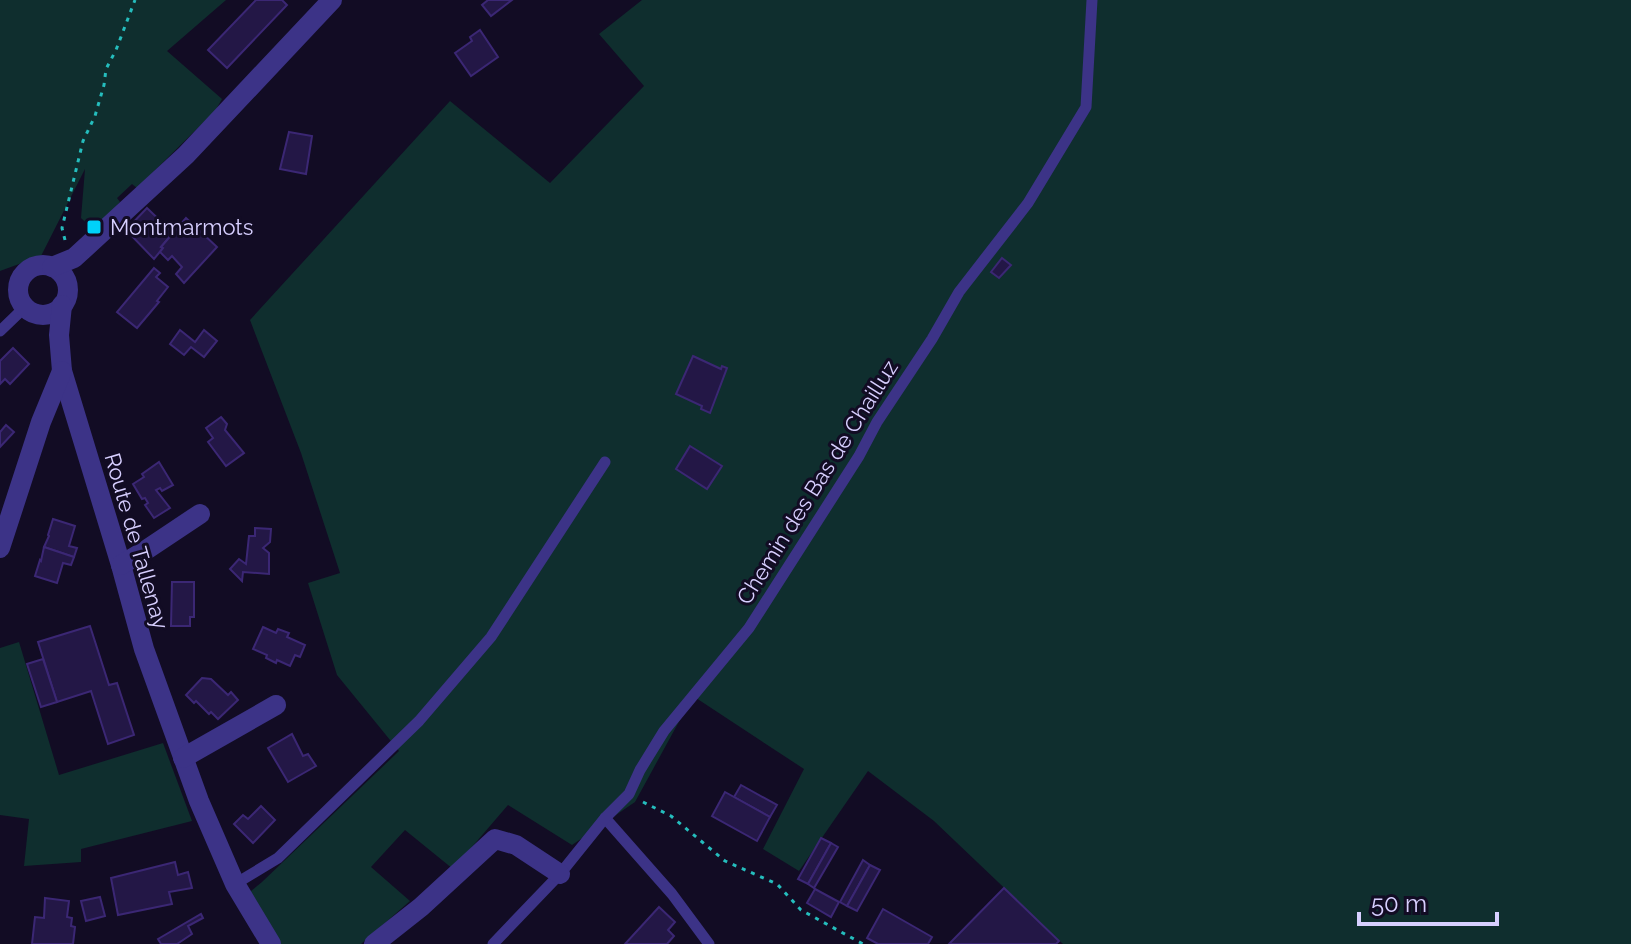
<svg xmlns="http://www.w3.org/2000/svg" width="1631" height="944" viewBox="0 0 1631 944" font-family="Raleway,sans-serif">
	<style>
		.green { fill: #0f2e2e }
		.building { fill: #231746; stroke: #3b2774; stroke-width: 2 }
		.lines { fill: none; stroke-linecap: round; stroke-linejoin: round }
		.path { stroke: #25bdbd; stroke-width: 3; stroke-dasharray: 4 6; stroke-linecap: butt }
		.service { stroke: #3c3387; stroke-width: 11 }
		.minor { stroke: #3c3387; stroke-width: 20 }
		.poi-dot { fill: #00d2fa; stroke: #120c24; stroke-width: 3 }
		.labels { text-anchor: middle; stroke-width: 6; stroke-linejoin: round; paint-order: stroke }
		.poi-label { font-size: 22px; fill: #d7cfff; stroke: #120c24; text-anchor: start }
		.street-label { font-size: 22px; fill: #d7cfff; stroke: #120c24 }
	</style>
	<rect width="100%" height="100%" fill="#120c24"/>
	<!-- green -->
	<g class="green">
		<path d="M0,0H226L167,51L222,99L215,111L137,188L132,184L117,198L120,202L94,230L81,218L85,169L41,256L0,271Z"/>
		<path d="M642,0H1631V944H1063L934,821L868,771L799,871L763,849L804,769L693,696L635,802L572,845L508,805L453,869L405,830L371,867L410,901L361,944H279L246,895L262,882L399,751L337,675L308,583L340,573L301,453L250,320L450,101L550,183L644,86L599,34Z"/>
		<path d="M19,642L59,775L163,743L192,821L81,849V862L24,866L29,819L0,815V648Z"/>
	</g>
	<!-- building -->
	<g class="building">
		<path d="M256,0H282L287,5L227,68L208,50Z"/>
		<path d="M488,0H512L491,16L482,5Z"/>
		<path d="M480,30L498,57L471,76L455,53L472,41L470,37Z"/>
		<path d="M289,132L312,136L306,174L280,169Z"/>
		<path d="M147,208L173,233L161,247L163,248L154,259L126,230Z"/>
		<path d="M186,218L217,247L184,283L176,274L182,267L172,256L168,260L160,252L163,248L161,247Z"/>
		<path d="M1002,258L1011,265L999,278L991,272Z"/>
		<path d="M154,268L160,273L156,277L168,287L157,301L159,302L137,328L117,312Z"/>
		<path d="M180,330L195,342L204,330L217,341L204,357L191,347L184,355L170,344Z"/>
		<path d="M13,348L29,364L10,384L5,379L0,384V361Z"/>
		<path d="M693,356L721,369L722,366L727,368L710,413L701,409L702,406L676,394Z"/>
		<path d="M221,417L227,424L225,430L244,453L226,466L208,442L213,438L206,428Z"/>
		<path d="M6,425L14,432L0,447V432Z"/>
		<path d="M690,446L722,466L707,489L676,469Z"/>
		<path d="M159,462L173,485L162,491L160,488L156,490L170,508L154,518L145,505L148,503L145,498L142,499L133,484L144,477L142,474Z"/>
		<path d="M53,519L75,526L69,546L77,548L74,557L44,547L49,536L48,535Z"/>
		<path d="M255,528L271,529L270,542L263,548L269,553V574L243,572L242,581L230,569L239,559L246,564L249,536H255Z"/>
		<path d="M44,547L74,557L71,565L63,563L57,583L35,576L40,560L41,561Z"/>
		<path d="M172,582H194V617H190V626H171Z"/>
		<path d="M90,626L109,685L117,683L134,735L108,744L91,691L57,702L38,642Z"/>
		<path d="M263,627L276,633L278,629L289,633L287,637L305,645L300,657L295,655L290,666L277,660L276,663L266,658L267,655L253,649Z"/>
		<path d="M43,659L57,702L41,707L27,664Z"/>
		<path d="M202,678L211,679L228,695L231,692L238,700L218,719L211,712L209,714L196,701L194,703L186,695Z"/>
		<path d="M292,734L303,756L308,754L316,766L288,782L268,748Z"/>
		<path d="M741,785L777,805L770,817L734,797Z"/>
		<path d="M725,792L770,817L757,841L712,816Z"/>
		<path d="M261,806L275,820L253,843L234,824L243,815L248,819Z"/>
		<path d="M821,838L831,843L808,884L798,879Z"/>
		<path d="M831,843L838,847L814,888L808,884Z"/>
		<path d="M863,860L870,865L847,906L840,902Z"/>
		<path d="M175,862L178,875L188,872L192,888L169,892L172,904L118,915L111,878Z"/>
		<path d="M870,865L880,870L857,911L847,906Z"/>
		<path d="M1004,888L1059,941L1056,944H949Z"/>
		<path d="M815,889L839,902L831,917L807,903Z"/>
		<path d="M100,897L105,916L86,921L81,901Z"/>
		<path d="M45,898L69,901L67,917L72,918L71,926L75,927L73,944H32L35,917L44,918Z"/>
		<path d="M659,907L675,922L668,930L674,936L667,944H625Z"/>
		<path d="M883,909L932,937L928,944H878L867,938Z"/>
		<path d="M201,914L203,918L188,926L192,934L177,944H161L158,939Z"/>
	</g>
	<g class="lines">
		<!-- path -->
		<g class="path">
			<path d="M65,240L62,228L83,141L95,116L104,85L106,69L116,50L135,0"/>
			<path d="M643,802L671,816L725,861L777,884L801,910L863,944"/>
		</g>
		<!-- service -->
		<g class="service">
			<path d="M0,331L25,307"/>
			<path d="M605,818L672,894L709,944"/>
			<path d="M235,884L278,858L419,721L491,637L605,462"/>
			<path d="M493,944L560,874L605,818L629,794L640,770L664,731L749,628L859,456L877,422L932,339L959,292L1028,203L1086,107L1092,0"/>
		</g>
		<!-- minor -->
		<g class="minor">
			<circle cx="43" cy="290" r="25"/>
			<path d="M52,267L74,258L186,155L332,0"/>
			<path d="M62,305L59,335L62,371L121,565L144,649L199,801L235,884L271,944"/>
			<path d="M0,548L41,422L62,371"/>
			<path d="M121,565L146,550L200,514"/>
			<path d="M183,758L276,705"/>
			<path d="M374,944L421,907L495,839L516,845L560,874"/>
		</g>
	</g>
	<!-- markers -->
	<rect class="poi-dot" x="86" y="219" width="16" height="16" rx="4"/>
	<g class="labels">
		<!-- poi labels -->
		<g class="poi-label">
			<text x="110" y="235">Montmarmots</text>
		</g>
		<!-- street labels -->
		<g class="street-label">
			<text transform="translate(817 482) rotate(-58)" y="8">Chemin des Bas de Chailluz</text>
			<text transform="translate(137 541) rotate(74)" y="8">Route de Tallenay</text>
		</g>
	</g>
	<!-- scale -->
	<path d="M1359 912v12h138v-12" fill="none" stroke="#d7cfff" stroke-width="4"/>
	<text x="1371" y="912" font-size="24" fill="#d7cfff" stroke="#120c24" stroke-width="6" paint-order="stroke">50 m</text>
</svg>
